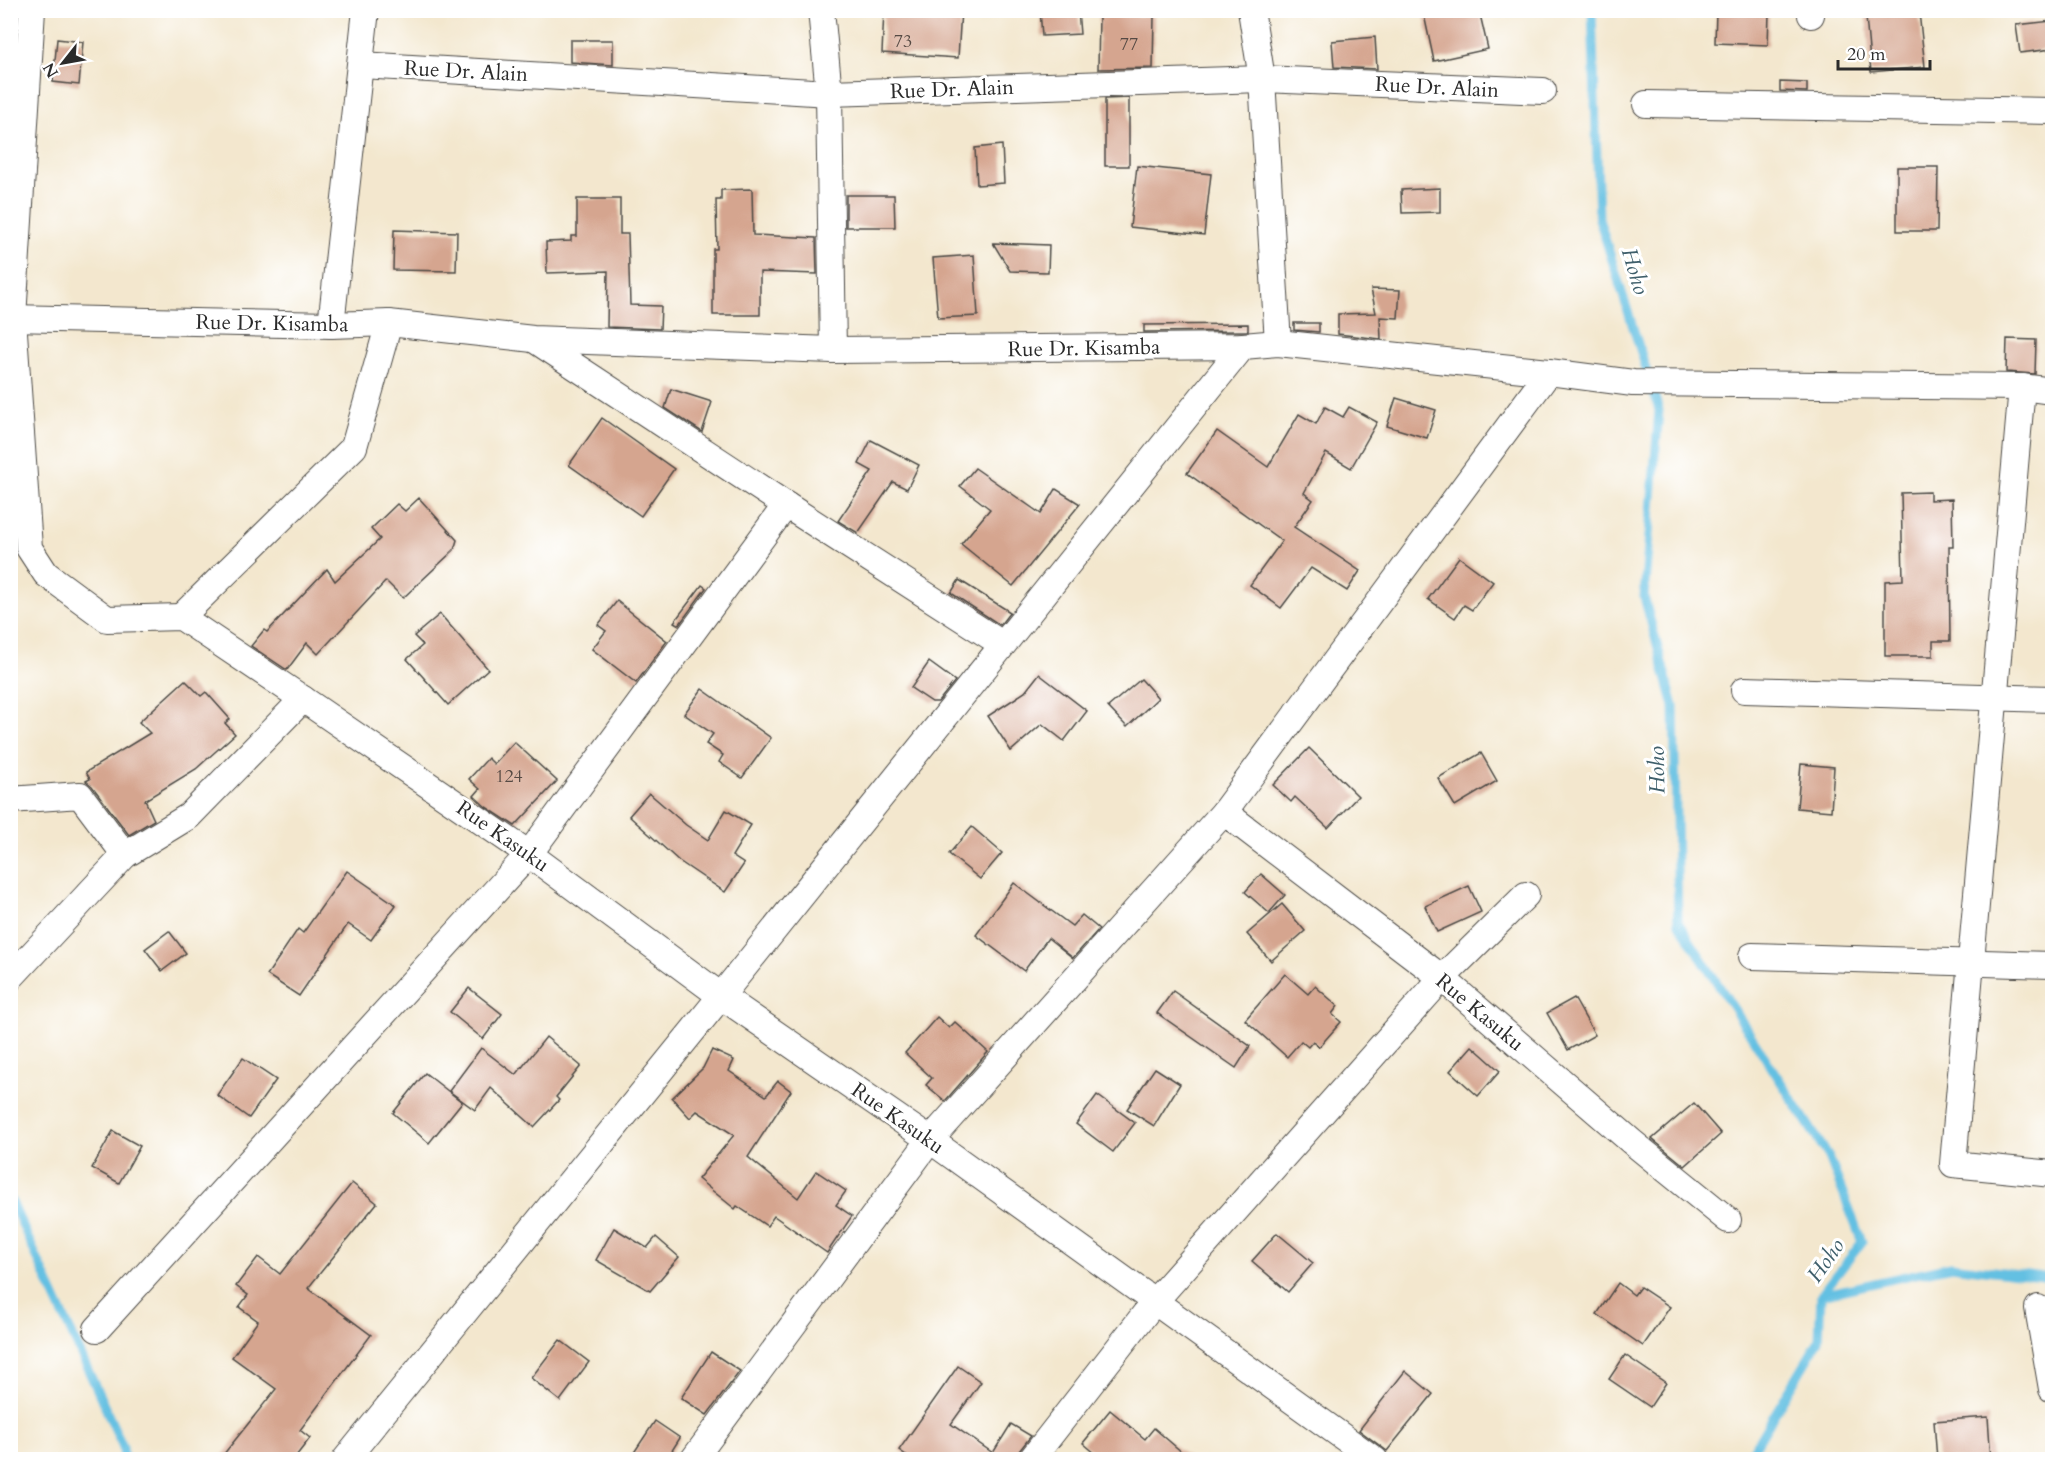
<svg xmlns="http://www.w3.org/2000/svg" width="2063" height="1470" viewBox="0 0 2063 1470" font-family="Cardo,serif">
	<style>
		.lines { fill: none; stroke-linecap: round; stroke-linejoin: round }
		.stream { stroke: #64c0e2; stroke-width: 9 }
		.building { fill: #d5a58f }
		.minor-casing { stroke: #494743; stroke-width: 28 }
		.minor { stroke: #fff; stroke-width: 26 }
		.labels { text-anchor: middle; stroke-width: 6; stroke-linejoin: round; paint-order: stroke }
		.number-label { font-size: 18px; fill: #564a44 }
		.street-label { font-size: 21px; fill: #2b2b2b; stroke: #fff }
		.water-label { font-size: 22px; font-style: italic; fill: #3f5f6b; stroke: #fff }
	</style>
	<rect width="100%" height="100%" fill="#fff"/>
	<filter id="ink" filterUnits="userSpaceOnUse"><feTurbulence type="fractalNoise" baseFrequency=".0167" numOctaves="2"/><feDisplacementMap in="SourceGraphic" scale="12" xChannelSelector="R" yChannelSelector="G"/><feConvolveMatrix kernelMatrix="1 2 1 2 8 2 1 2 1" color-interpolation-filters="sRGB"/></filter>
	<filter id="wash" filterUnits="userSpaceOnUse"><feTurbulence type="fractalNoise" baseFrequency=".008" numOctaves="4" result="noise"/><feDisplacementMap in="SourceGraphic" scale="24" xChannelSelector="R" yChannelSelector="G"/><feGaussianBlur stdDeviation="1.35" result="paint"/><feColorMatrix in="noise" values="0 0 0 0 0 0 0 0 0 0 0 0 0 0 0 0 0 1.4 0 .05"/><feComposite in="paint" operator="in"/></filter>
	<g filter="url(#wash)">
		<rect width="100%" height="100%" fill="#f3e7ce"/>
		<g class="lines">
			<!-- stream -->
			<g class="stream">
				<path d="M1592,10L1599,219L1659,410L1644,597L1674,706L1678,922L1829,1157L1862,1242L1821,1295L1819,1340L1747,1460"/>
				<path d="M10,1198L123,1447L124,1460"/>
				<path d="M1821,1295L1951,1266L2052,1278"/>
			</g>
		</g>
		<g id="blocks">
			<!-- building -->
			<g class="building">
				<path d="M884,10H961L958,58L882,53Z"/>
				<path d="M1040,10H1078L1080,34L1042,36Z"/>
				<path d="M1423,10H1479L1488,49L1434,61Z"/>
				<path d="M1716,12L1769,13L1768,45L1715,43Z"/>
				<path d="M1919,12L1925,67L1871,72L1866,17Z"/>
				<path d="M1099,16H1154L1153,68L1098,69Z"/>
				<path d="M2052,21V49L2020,53L2016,25Z"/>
				<path d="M1375,37L1377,69L1334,67L1332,41Z"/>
				<path d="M57,39L83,42L79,85L53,82Z"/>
				<path d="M570,40H613V65L570,62Z"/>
				<path d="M1780,82L1807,83V92L1780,91Z"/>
				<path d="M1129,98V166H1105V99Z"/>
				<path d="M1002,145L1004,183L977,185L975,148Z"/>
				<path d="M1137,166L1211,174L1204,235L1130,227Z"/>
				<path d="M1897,167H1938L1937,231H1897Z"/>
				<path d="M1440,188V212L1402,213L1401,190Z"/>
				<path d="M752,189L753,235L816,238L817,274L760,272V315H713V249H717L716,200H721V190Z"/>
				<path d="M846,195H894L895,227H846Z"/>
				<path d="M577,199H620V234H628L630,305L661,306L660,329L607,327L608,271L547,273L546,242L571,241V236H577Z"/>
				<path d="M394,230L457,232L456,271L393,270Z"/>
				<path d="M993,243L1049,245L1048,272L1010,271Z"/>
				<path d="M974,255L978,316L938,318L933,258Z"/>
				<path d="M1371,289L1400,290L1398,318L1380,317L1381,339L1338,334V314L1376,313Z"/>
				<path d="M1294,323H1319V332L1294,330Z"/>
				<path d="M1248,324V331H1242L1144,332V325Z"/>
				<path d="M2007,339L2036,340L2035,374L2006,372Z"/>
				<path d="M671,389L712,402L702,432L665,408Z"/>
				<path d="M1396,398L1436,410L1427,438L1387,426Z"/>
				<path d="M1325,407L1343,417L1349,407L1377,422L1351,468L1326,453L1304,493L1313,500L1294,527L1360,571L1347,591L1311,568L1281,608L1250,585L1282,541L1187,473L1217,431L1268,467L1299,414L1316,424Z"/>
				<path d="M602,418L674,469L641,516L569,465Z"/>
				<path d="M871,440L919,465L907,489L893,482L858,533L838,521L872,471L859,464Z"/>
				<path d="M975,468L1041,514L1056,489L1080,504L1013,586L961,544L990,509L960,486Z"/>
				<path d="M1930,492V500L1952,499L1953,547H1949L1950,641H1933V656H1885V581L1903,580L1901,493Z"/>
				<path d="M419,498L457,540L454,550L403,598L386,581L318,654L307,643L287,670L251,646L264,630L267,632L327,569L335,581L380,539L371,529L397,504L405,511Z"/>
				<path d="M1459,557L1493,582L1472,610L1464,605L1455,618L1428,599Z"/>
				<path d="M959,580L1010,612L1000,625L951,593Z"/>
				<path d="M702,585L706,588L679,625L674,622Z"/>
				<path d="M617,601L667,641L636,683L592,649L606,631L598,625Z"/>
				<path d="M440,614L488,669L448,705L407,659L423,645L414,636Z"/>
				<path d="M929,662L955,681L938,702H932L911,688Z"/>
				<path d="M1039,674L1087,711L1064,741L1042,724L1011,751L988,716L1025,692Z"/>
				<path d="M1141,679L1158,698L1127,727L1108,707Z"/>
				<path d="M185,680L201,696L206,692L230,719L225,723L235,734L196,769L145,800L154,820L129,835L92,786L86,781L90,779L86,772L150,733L139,722Z"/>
				<path d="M702,689L771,738L742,778L719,762L723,755L706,744L713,734L684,714Z"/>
				<path d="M514,742L557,781L515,826L486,807L474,796L480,789L469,779L488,758L494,764Z"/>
				<path d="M1309,748L1358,796L1328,828L1295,797L1291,802L1273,785Z"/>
				<path d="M1481,753L1497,781L1455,806L1438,778Z"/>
				<path d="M1801,764L1834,767L1831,811L1797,808Z"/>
				<path d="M649,793L686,825L708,840L726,810L751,825L732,856L744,864L725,892L679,861L629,816Z"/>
				<path d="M972,827L1002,853L980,879L949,854Z"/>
				<path d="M347,871L396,905L371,940L348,924L299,996L267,975L298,929L303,933Z"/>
				<path d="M1261,874L1285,895L1269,913L1245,892Z"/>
				<path d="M1014,883L1072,926L1082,915L1099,929L1073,958L1048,938L1024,971L976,935Z"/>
				<path d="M1469,886L1481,912L1437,932L1425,906Z"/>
				<path d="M1282,904L1305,931L1271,961L1247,934Z"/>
				<path d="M169,931L186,953L162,971L145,949Z"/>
				<path d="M1285,974L1308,994L1315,986L1338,1006L1332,1014L1341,1022L1319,1047L1313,1041L1308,1047L1301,1041L1287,1057L1245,1020Z"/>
				<path d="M469,988L502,1014L483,1039L450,1012Z"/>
				<path d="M1173,991L1250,1046L1236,1068L1157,1013Z"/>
				<path d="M1574,998L1595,1035L1568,1050L1547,1013Z"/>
				<path d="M937,1017L949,1028L955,1022L988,1052L945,1101L926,1085L932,1078L905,1053Z"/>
				<path d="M546,1037L581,1066L556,1097L559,1100L534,1127L491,1088L475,1110L449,1091L481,1048L516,1075Z"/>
				<path d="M1472,1046L1500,1071L1478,1096L1450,1071Z"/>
				<path d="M712,1050L734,1060L729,1071L766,1096L778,1081L791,1091L748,1157L798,1198L816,1171L846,1191L836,1205L852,1216L827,1253L774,1216L767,1226L737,1206L735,1209L698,1179L734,1135L697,1111L690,1118L672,1098L703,1068Z"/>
				<path d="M243,1058L276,1080L249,1118L217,1095Z"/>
				<path d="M1155,1068L1180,1084L1154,1126L1127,1109Z"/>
				<path d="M425,1073L462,1102L429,1143L393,1113Z"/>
				<path d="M1097,1095L1135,1123L1113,1152L1076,1124Z"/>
				<path d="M1694,1103L1721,1134L1685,1166L1652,1139Z"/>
				<path d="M113,1131L140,1146L119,1183L92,1168Z"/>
				<path d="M352,1183L377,1203L308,1288L371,1335L300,1430L310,1438L293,1460H219L276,1389L232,1357L258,1321L239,1307L248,1295L236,1286L258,1257L280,1274Z"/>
				<path d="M614,1228L647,1248L656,1237L679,1257L650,1291L596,1260Z"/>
				<path d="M1277,1233L1313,1263L1288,1292L1252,1261Z"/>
				<path d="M1618,1283L1634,1295L1640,1287L1670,1307L1643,1346L1597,1314Z"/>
				<path d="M560,1340L589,1362L560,1401L531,1378Z"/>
				<path d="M711,1352L740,1371L707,1415L681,1398Z"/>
				<path d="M1625,1355L1666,1383L1650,1407L1609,1379Z"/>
				<path d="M958,1366L981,1382L951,1424L993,1453L1011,1424L1031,1436L1019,1451L1016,1460H913L899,1450Z"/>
				<path d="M1405,1371L1433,1394L1387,1451L1359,1430Z"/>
				<path d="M1110,1410L1145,1439L1154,1428L1191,1460H1103L1083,1443Z"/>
				<path d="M1988,1417L1991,1460H1937L1934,1421Z"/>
				<path d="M655,1421L680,1438L666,1460H629Z"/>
			</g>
		</g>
	</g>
	<g filter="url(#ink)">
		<use href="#blocks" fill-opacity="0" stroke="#494743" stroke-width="1.5"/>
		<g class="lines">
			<!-- minor casing -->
			<g class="minor-casing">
				<g id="minor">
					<path d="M32,10L13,318L29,548L46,574L107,619L181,617L303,699L529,854L721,996L930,1140L1375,1460"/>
					<path d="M821,10L829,93L833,350"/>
					<path d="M1251,10L1262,79L1278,343"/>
					<path d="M1811,15L1812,10"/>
					<path d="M361,65L829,93L1262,79L1543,91"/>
					<path d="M1646,104L2052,111"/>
					<path d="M10,318L331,325L389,323L533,339L833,350L1243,346L1278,343L1549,372L1633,383L2022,387L2052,391"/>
					<path d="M331,325L366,10"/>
					<path d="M535,340L786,505L1002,644"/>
					<path d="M2022,387L1953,1164L2052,1174"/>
					<path d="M181,617L354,447L389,323"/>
					<path d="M1744,690L2052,699"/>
					<path d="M10,800L80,795L125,855"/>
					<path d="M1224,812L1442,978L1632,1142L1728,1220"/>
					<path d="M1752,956L2052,965"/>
					<path d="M10,978L125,855L189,816L303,699"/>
					<path d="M2038,1308L2052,1389"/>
					<path d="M97,1329L529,854L786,505"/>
					<path d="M345,1460L721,996L1243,346"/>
					<path d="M693,1460L930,1140L1224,812L1549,372"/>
					<path d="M1031,1460L1155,1301L1442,978L1526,895"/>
				</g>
			</g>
			<!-- minor -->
			<use href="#minor" class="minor"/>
		</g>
	</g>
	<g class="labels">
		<!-- number labels -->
		<g class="number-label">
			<text x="903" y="47">73</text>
			<text x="1129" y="50">77</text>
			<text x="509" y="782">124</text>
		</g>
		<!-- street labels -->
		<g class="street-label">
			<text transform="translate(466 71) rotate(3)" y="7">Rue Dr. Alain</text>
			<text transform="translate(1437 87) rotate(3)" y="7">Rue Dr. Alain</text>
			<text transform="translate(952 89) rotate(-2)" y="7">Rue Dr. Alain</text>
			<text transform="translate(272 323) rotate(1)" y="7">Rue Dr. Kisamba</text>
			<text transform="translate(1084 348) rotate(-1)" y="7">Rue Dr. Kisamba</text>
			<text transform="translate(503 836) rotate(35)" y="7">Rue Kasuku</text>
			<text transform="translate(1480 1012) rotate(40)" y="7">Rue Kasuku</text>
			<text transform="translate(898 1118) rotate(35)" y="7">Rue Kasuku</text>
		</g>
		<!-- water labels -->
		<g class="water-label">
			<text transform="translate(1636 271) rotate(73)" y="8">Hoho</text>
			<text transform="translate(1656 770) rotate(-91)" y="8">Hoho</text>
			<text transform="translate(1825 1260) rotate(-55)" y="8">Hoho</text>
		</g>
	</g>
	<!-- margin -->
	<rect width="2063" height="1470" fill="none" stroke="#fff" stroke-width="36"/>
	<!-- north arrow -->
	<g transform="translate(63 63) rotate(239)" stroke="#ffffff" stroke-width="4.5" paint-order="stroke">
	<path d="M0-4.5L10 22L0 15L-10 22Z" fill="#2b2b2b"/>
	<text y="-9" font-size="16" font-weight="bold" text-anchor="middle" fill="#2b2b2b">N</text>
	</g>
	<!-- scale -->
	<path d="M1838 60v9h92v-9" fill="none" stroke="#2b2b2b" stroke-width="3"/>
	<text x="1847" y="60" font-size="18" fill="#2b2b2b" stroke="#ffffff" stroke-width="4.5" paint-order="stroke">20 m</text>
</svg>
